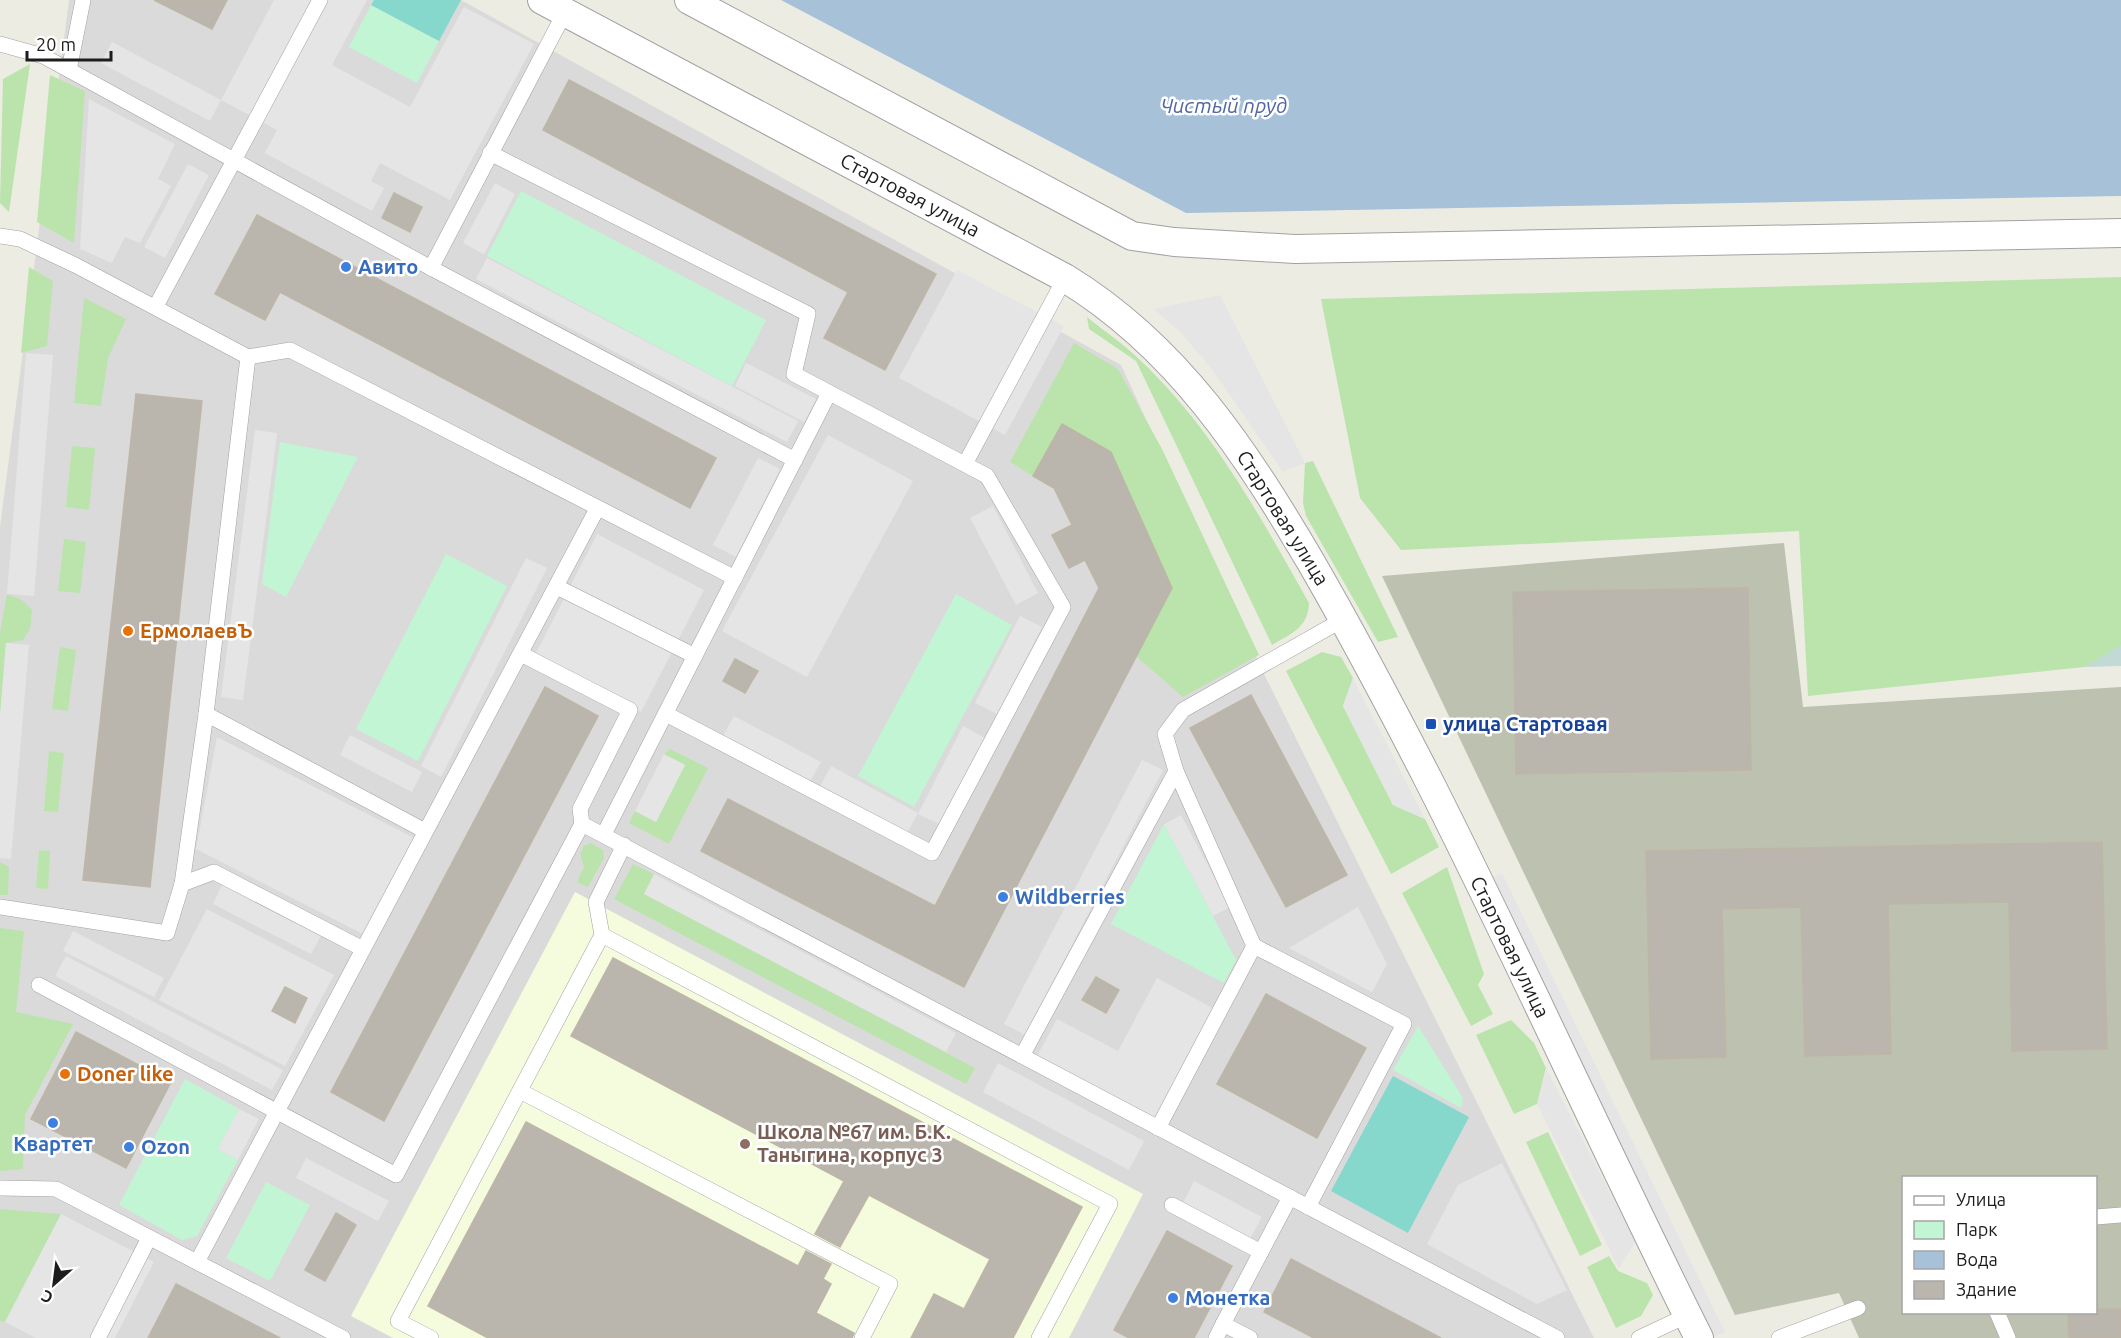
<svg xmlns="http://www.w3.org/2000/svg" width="2121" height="1338" viewBox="0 0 2121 1338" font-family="Ubuntu,sans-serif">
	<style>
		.residential { fill: #dbdada }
		.education { fill: #f5fcdd }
		.construction { fill: #bdc1af; fill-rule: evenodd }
		.grass { fill: #bae4ac }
		.wetland { fill: #c1dad5 }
		.park { fill: #c2f5d3 }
		.pitch { fill: #86d7cc }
		.parking { fill: #e5e5e5 }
		.water { fill: #a6c1d8 }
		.building { fill: #bab5ad; stroke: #beb6a7; stroke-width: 1.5 }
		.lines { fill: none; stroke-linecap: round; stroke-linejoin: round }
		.lane-casing { stroke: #a1a1a1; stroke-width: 16 }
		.street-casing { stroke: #a1a1a1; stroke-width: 30 }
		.lane { stroke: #fff; stroke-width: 15 }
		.street { stroke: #fff; stroke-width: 28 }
		.shop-dot { fill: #3f7fe0; stroke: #fff; stroke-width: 2 }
		.food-dot { fill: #e8710a; stroke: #fff; stroke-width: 2 }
		.transit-dot { fill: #1a4fb4; stroke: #fff; stroke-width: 2 }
		.education-dot { fill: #8d6e63; stroke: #fff; stroke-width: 2 }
		.labels { text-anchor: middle; stroke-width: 5; stroke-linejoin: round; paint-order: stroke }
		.street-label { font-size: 20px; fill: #1d1d1d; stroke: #fff }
		.shop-label { font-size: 20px; font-weight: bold; fill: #366cbe; stroke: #fff; text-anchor: start }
		.food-label { font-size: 20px; font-weight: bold; fill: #c56008; stroke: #fff; text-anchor: start }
		.transit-label { font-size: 20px; font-weight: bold; fill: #164399; stroke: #fff; text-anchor: start }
		.education-label { font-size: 20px; font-weight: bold; fill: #785e54; stroke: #fff; text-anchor: start }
		.water-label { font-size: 21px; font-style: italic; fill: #5066a5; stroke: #fff }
	</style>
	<rect width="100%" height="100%" fill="#edece3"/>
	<!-- residential -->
	<path class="residential" d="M69,0H461L1121,365L1265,676L1594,1338H0V527Z"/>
	<!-- education -->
	<path class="education" d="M575,892L1143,1194L1069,1338H393L351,1316Z"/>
	<!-- construction -->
	<path class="construction" d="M1784,543L1803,707L2121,687V1338H1859L1839,1293L1735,1315L1382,576ZM1904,1178H2096V1312H1904Z"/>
	<!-- grass -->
	<g class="grass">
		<path d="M30,64L9,212L0,203L3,79Z"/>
		<path d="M50,75L85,91L74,243L37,222Z"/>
		<path d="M29,267L53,281L47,346L21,353Z"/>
		<path d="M2121,277V646L2084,667L1808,696L1799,531L1401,550L1360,498L1321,299Z"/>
		<path d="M84,298L126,319L108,358L101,406L74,403Z"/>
		<path d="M1087,317C1104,331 1124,344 1140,360C1213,429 1260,516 1309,603C1308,628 1292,633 1272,645L1136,361L1089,329Z"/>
		<path d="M1074,343L1118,369L1162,449L1259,655L1183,697L1136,656L1062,425L1033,476L1010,462Z"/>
		<path d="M72,446L95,448L89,510L66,507Z"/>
		<path d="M1313,461L1398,637L1378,642L1306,516L1303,503L1305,463Z"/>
		<path d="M64,539L86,542L80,593L58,591Z"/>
		<path d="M7,594L22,600L32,610L30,629L23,640L6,643L0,716V633Z"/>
		<path d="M60,647L76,650L68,711L52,709Z"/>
		<path d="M1322,652L1341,657L1353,678L1343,706L1393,805L1425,819L1439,847L1391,874L1286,671Z"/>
		<path d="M670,749L708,768L669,844L629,823L635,811L656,822L685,765L664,754Z"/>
		<path d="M49,751L64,753L58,812L44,811Z"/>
		<path d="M591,843L603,850L604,858L588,887L577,882L584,867L580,854L584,846Z"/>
		<path d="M39,850L50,851L48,889L36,888Z"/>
		<path d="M0,862L9,867L8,895H0Z"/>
		<path d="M633,864L654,874L645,894L975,1068L966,1084L614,899Z"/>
		<path d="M1447,867L1484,974L1478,985L1493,1014L1471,1026L1402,893Z"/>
		<path d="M0,928L24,931L16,1012L73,1024L25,1115L23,1169L0,1171Z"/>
		<path d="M1511,1020L1534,1043L1546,1068L1537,1104L1514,1114L1476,1035Z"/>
		<path d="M1548,1132L1602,1245L1580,1256L1526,1142Z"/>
		<path d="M0,1209L61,1214L5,1322L0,1321Z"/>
		<path d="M1609,1256L1618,1271L1647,1283L1653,1295L1641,1316L1616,1328L1587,1267Z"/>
	</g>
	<!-- wetland -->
	<path class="wetland" d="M2121,646V666L2084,667L2118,647Z"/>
	<!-- park -->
	<g class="park">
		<path d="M371,5L439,41L417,83L349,47Z"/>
		<path d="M521,191L766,320L732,386L487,256Z"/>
		<path d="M280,442L358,457L286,597L262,584Z"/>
		<path d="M446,554L507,586L418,761L356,729Z"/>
		<path d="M956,594L1012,625L914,807L858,776Z"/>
		<path d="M1164,824L1236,960L1224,983L1111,924Z"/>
		<path d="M1418,1026L1463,1098L1461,1108L1393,1070Z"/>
		<path d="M185,1079L239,1109L218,1149L238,1160L197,1236L182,1240L119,1205Z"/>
		<path d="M266,1182L310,1205L270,1281L226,1258Z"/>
	</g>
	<!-- pitch -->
	<g class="pitch">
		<path d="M374,0H461L439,41L371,5Z"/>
		<path d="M1393,1076L1469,1117L1408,1233L1331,1191Z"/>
	</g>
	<!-- parking -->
	<g class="parking">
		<path d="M274,0H367L332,65L410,107L464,7L534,44L450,200L380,163L371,181L384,188L372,211L265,153L277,130L221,100L210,121L101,63L112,42L221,100Z"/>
		<path d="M89,99L175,144L158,179L171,186L140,243L125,237L112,263L80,249Z"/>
		<path d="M188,164L209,175L165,258L144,247Z"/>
		<path d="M495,183L515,194L484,254L463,243Z"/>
		<path d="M487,258L798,421L787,442L476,279Z"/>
		<path d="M957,270L1064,326L1005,435L899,378Z"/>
		<path d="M1220,295L1305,463L1283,472L1211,368L1180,332L1154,309Z"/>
		<path d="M26,353L53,355L34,596L7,594Z"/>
		<path d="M746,363L816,399L804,422L735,386Z"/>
		<path d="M255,430L277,433L243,700L221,697Z"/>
		<path d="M828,435L913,481L807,677L722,631Z"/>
		<path d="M758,458L780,469L736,557L713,545Z"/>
		<path d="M993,506L1038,593L1016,605L970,518Z"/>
		<path d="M597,534L704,590L641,712L534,657Z"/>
		<path d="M526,558L547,568L441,777L421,766Z"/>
		<path d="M1020,616L1042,627L997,714L975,703Z"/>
		<path d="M6,643L29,645L11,859L0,858V716Z"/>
		<path d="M1353,678L1425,819L1393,805L1343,706Z"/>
		<path d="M734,716L821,762L808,785L722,738Z"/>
		<path d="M963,726L985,738L941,825L918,814Z"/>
		<path d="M350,735L422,772L412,792L340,755Z"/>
		<path d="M217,737L414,838L363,934L196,849Z"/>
		<path d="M664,754L685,765L656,822L635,811Z"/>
		<path d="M1142,760L1163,770L1025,1035L1004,1024Z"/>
		<path d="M831,766L918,813L906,835L819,788Z"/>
		<path d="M1181,815L1230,907L1213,916L1164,824Z"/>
		<path d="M1502,873L1725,1332L1713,1338L1489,879Z"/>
		<path d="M654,874L956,1033L946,1052L644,894Z"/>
		<path d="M223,883L322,934L311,954L213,904Z"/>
		<path d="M1358,907L1387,964L1372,992L1289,948Z"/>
		<path d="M207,909L334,975L285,1066L159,1000Z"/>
		<path d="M73,931L164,978L154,997L63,951Z"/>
		<path d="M66,956L283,1070L272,1090L55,976Z"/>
		<path d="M1157,978L1220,1012L1158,1128L1034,1062L1057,1019L1118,1051Z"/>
		<path d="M998,1063L1144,1141L1129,1170L983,1092Z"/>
		<path d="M1546,1068L1635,1242L1619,1269L1537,1104Z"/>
		<path d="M239,1109L259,1119L238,1160L218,1149Z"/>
		<path d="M306,1158L389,1201L378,1221L296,1178Z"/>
		<path d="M1502,1163L1567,1290L1537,1304L1427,1244L1458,1185Z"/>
		<path d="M1194,1181L1262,1217L1250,1239L1183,1203Z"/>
		<path d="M61,1214L154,1262L115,1338H36L5,1322Z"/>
	</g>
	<!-- water -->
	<path class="water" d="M781,0H2121V196L1186,213Z"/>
	<!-- building -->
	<g class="building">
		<path d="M154,0H227L212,29Z"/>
		<path d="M569,80L936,274L885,370L824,338L848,292L543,130Z"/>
		<path d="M394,193L422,207L410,232L382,218Z"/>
		<path d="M257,215L716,458L690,508L280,292L265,320L215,294Z"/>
		<path d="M136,394L202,401L150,887L83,880Z"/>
		<path d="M1062,424L1111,452L1172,588L964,987L701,851L728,799L935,906L1099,588L1085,560L1069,568L1052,535L1072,525L1054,488L1033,476Z"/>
		<path d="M1748,588L1751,770L1516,774L1513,592Z"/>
		<path d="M735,659L758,671L745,693L723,681Z"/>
		<path d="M545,687L598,716L384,1121L331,1092Z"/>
		<path d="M1251,695L1347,875L1286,907L1190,728Z"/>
		<path d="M2102,842L2107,1049L2012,1051L2009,902L1888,904L1891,1054L1805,1056L1801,907L1722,909L1726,1057L1651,1059L1646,851Z"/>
		<path d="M613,958L1082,1207L1013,1338H911L934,1294L964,1309L990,1259L869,1195L840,1247L815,1234L844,1181L571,1036Z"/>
		<path d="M1096,977L1119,990L1106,1013L1082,1000Z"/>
		<path d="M285,987L307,998L295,1023L272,1011Z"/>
		<path d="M1266,994L1366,1048L1317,1138L1217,1084Z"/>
		<path d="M76,1032L171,1082L126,1168L31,1119Z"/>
		<path d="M526,1122L798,1266L806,1251L831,1264L823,1279L831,1284L816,1313L854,1333L852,1338H488L428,1306Z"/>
		<path d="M336,1213L356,1225L325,1281L305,1270Z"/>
		<path d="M1167,1231L1232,1266L1194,1338H1129L1114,1330Z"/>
		<path d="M1291,1259L1441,1338H1314L1264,1312Z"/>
		<path d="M176,1284L280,1338H148Z"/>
		<path d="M2096,1309H2121V1338H2069L2068,1312H2096Z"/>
	</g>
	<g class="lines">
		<!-- lane casing -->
		<g class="lane-casing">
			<g id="lane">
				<path d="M0,44L43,56L69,70L431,268L795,460"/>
				<path d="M69,70L83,0"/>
				<path d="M490,153L808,314L794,374L987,476L1063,607L932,853L666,714"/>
				<path d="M0,236L20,239L77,266L248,357L290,350L735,578"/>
				<path d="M431,268L565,12"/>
				<path d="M156,306L320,0"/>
				<path d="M965,464L1065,278"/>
				<path d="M557,587L695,656"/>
				<path d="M521,654L630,710L580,809L582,824"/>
				<path d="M206,714L425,831"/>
				<path d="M1176,771L1254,946"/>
				<path d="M604,834L829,393"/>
				<path d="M182,884L214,872L363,949"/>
				<path d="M0,907L167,933L182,884L206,714L248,357"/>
				<path d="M602,935L596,902L624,845"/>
				<path d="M39,985L396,1175L582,824L1557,1338"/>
				<path d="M1022,1056L1176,771L1165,734L1183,710L1344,619"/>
				<path d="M520,1091L890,1284L862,1338"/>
				<path d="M1158,1128L1254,946L1404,1024L1308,1207"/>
				<path d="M0,1188L56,1189L343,1338"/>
				<path d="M1172,1205L1261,1252"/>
				<path d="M2096,1217L2121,1215"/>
				<path d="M197,1262L597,509"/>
				<path d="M1997,1312L2008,1338"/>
				<path d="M1223,1324L1290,1197"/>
				<path d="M98,1338L149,1238"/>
				<path d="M431,1338L398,1321L602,935L1110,1204L1039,1338"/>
				<path d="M1216,1338L1223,1324L1250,1338"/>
				<path d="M1639,1338L1688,1315"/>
				<path d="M1779,1338L1858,1308"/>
			</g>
		</g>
		<!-- street casing -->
		<g class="street-casing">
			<g id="street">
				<path d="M542,0L1065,278C1178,347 1246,452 1312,564C1353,635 1391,707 1428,779C1522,964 1606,1153 1699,1338"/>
				<path d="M689,0L1132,236L1174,242L1295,249L2121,233"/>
			</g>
		</g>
		<!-- lane -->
		<use href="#lane" class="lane"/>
		<!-- street -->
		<use href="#street" class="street"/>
	</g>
	<!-- markers -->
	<g class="shop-dot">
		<circle cx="346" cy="267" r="6"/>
		<circle cx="1003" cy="897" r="6"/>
		<circle cx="53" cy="1123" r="6"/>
		<circle cx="129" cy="1147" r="6"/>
		<circle cx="1173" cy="1298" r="6"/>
	</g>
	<g class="food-dot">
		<circle cx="128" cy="631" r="6"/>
		<circle cx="65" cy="1074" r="6"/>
	</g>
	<rect class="transit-dot" x="1425" y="718" width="12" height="12" rx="3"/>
	<circle class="education-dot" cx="745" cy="1144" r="6"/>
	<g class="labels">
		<!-- street labels -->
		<g class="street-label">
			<text transform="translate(910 195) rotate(28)" y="7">Стартовая улица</text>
			<text transform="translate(1283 518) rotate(58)" y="7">Стартовая улица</text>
			<text transform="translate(1510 947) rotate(64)" y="7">Стартовая улица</text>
		</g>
		<!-- shop labels -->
		<g class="shop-label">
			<text x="358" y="274">Авито</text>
			<text x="1015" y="904">Wildberries</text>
			<text x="53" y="1151" text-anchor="middle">Квартет</text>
			<text x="141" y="1154">Ozon</text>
			<text x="1185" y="1305">Монетка</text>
		</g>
		<!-- food labels -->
		<g class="food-label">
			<text x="140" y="638">ЕрмолаевЪ</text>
			<text x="77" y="1081">Doner like</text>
		</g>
		<!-- transit labels -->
		<g class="transit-label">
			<text x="1443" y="731">улица Стартовая</text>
		</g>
		<!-- education labels -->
		<g class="education-label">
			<text x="757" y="1139">Школа №67 им. Б.К.<tspan x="757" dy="23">Таныгина, корпус 3</tspan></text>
		</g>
		<!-- water labels -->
		<g class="water-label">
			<text x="1224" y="113">Чистый пруд</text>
		</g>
	</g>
	<!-- legend -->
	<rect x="1902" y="1176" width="195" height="138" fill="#ffffff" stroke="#a5a5a5" stroke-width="1.5"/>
	<rect x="1914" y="1196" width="30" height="9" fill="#ffffff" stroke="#a5a5a5" stroke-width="1.5"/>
	<text x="1956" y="1206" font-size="18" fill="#1d1d1d">Улица</text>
	<rect x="1914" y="1221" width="30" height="18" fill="#c2f5d3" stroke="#a5a5a5" stroke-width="1.5"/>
	<text x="1956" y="1236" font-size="18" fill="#1d1d1d">Парк</text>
	<rect x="1914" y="1251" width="30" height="18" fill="#a6c1d8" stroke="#a5a5a5" stroke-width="1.5"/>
	<text x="1956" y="1266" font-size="18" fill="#1d1d1d">Вода</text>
	<rect x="1914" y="1281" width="30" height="18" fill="#bab5ad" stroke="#a5a5a5" stroke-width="1.5"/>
	<text x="1956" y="1296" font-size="18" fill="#1d1d1d">Здание</text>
	<!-- north arrow -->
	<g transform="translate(54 1284) rotate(208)" stroke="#ffffff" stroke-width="4.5" paint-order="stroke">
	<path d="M0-4.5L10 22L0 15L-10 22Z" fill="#1d1d1d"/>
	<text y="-9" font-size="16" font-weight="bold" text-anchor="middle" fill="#1d1d1d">С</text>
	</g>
	<!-- scale -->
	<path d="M27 51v9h84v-9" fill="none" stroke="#1d1d1d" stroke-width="3"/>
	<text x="36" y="51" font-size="18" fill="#1d1d1d" stroke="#ffffff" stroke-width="4.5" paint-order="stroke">20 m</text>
</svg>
